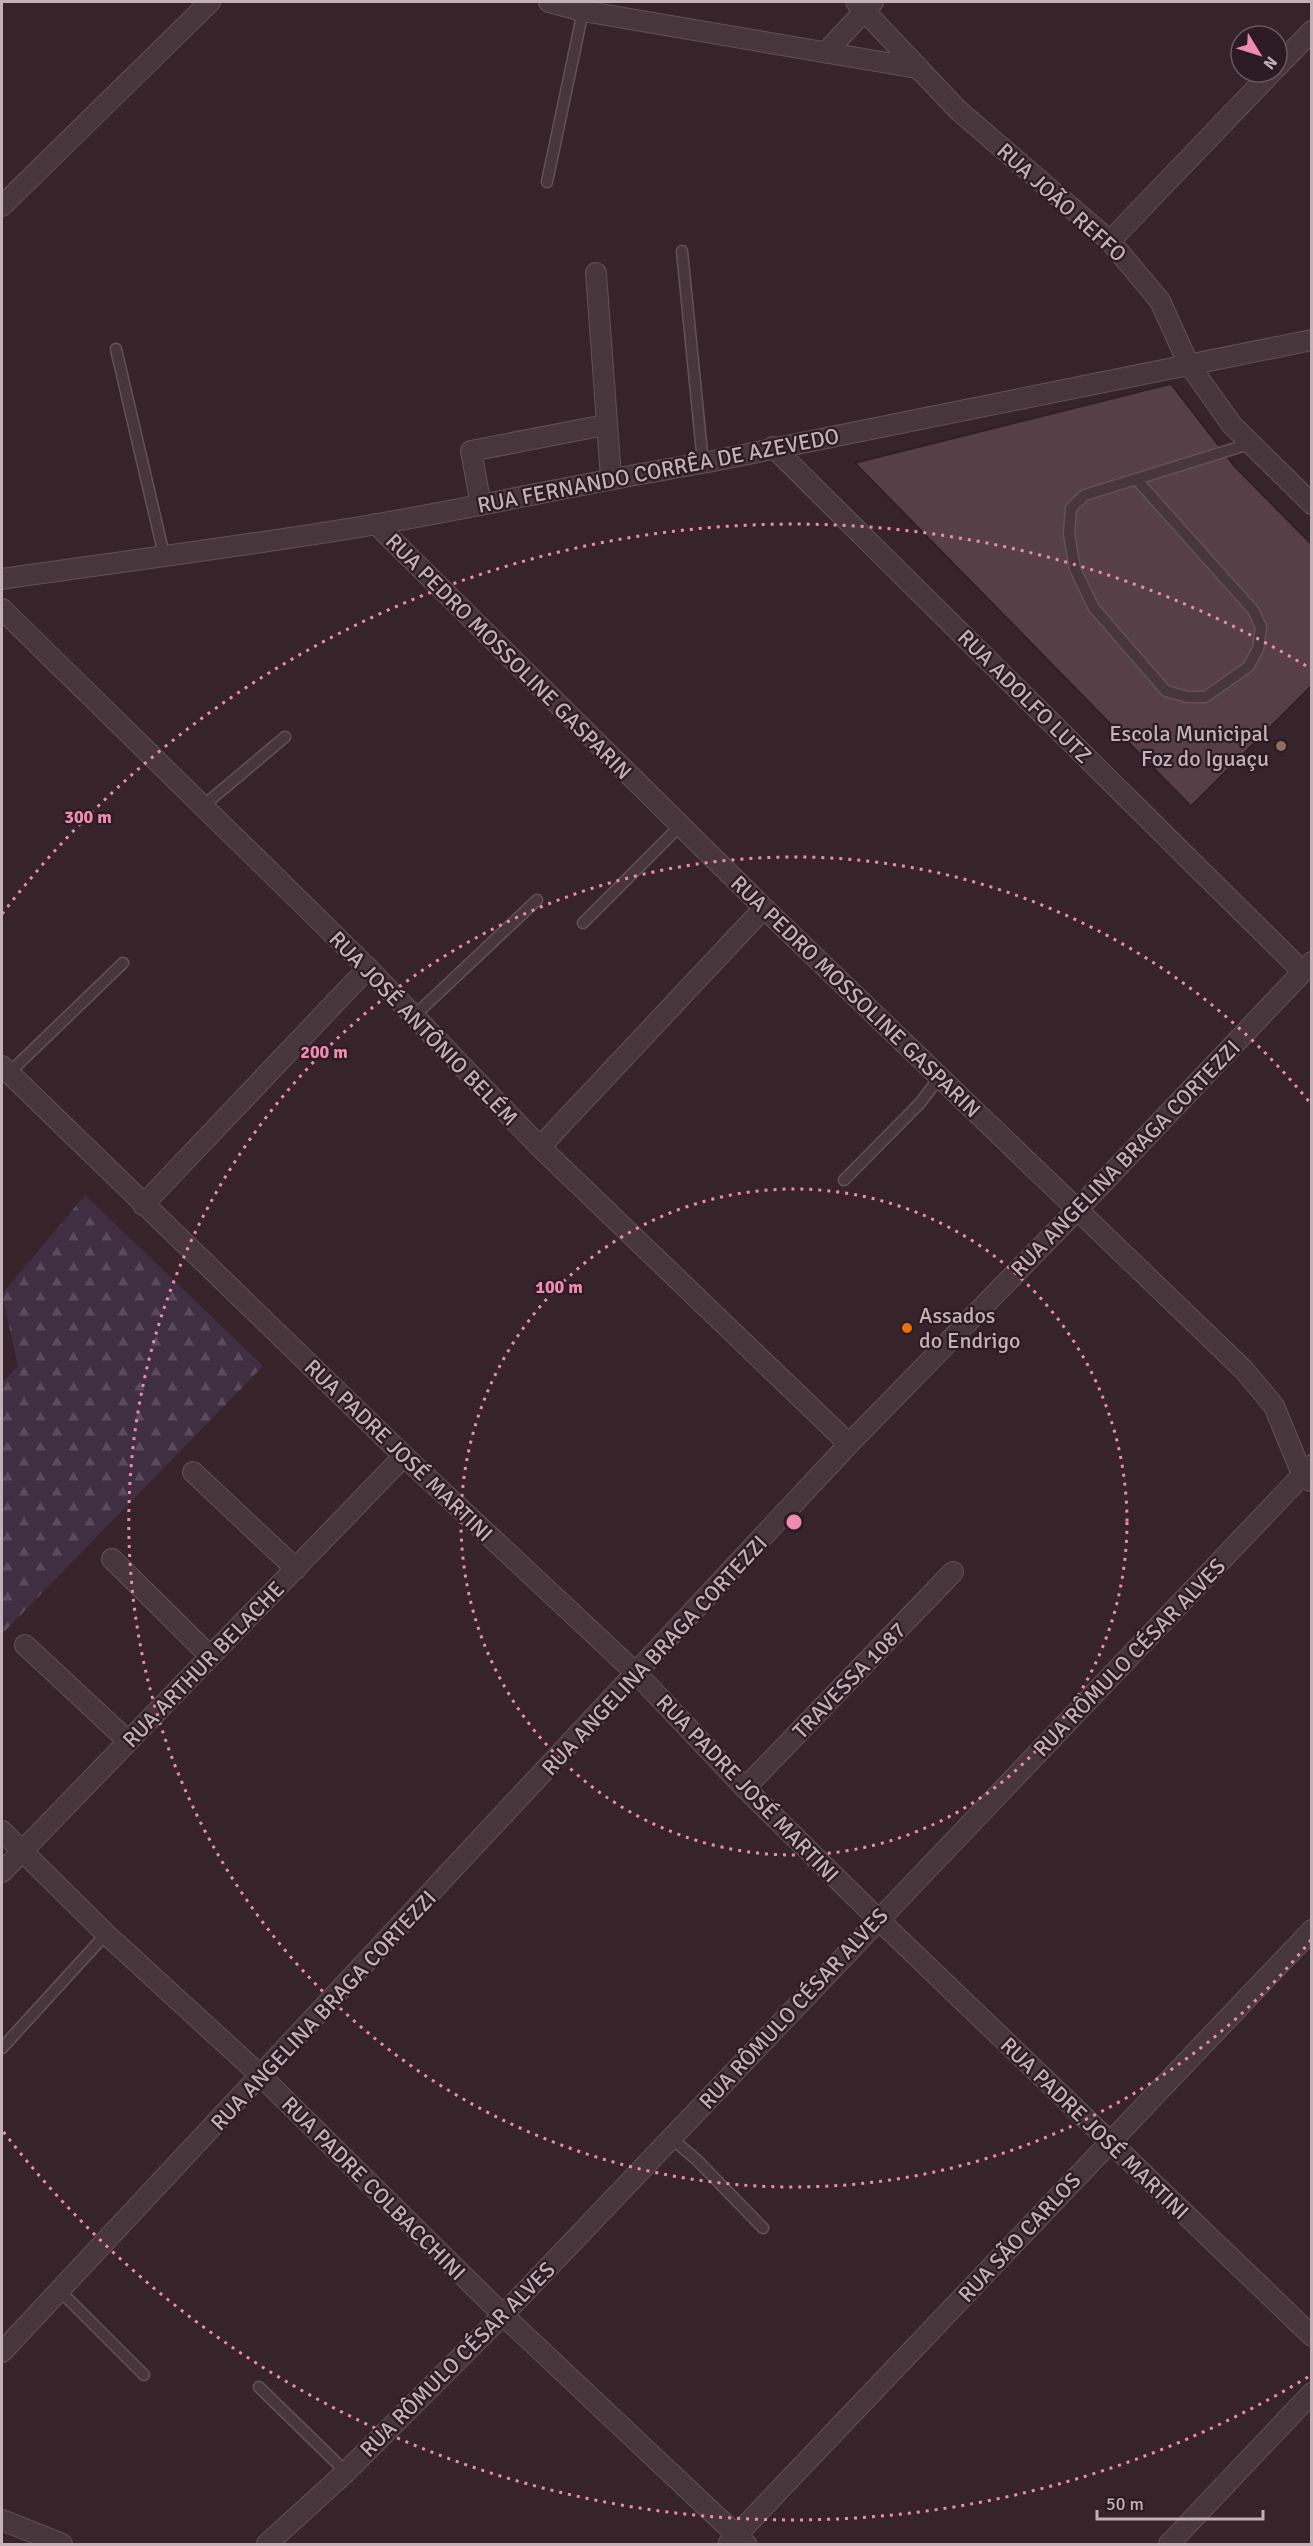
<svg xmlns="http://www.w3.org/2000/svg" width="1313" height="2546" viewBox="0 0 1313 2546" font-family="Signika,sans-serif">
	<style>
		.forest { fill: url(#forest-firs) }
		.building { fill: #563f47; stroke: #2e1d24; stroke-width: 1.5 }
		.lines { fill: none; stroke-linecap: round; stroke-linejoin: round }
		.service-casing { stroke: #625157; stroke-width: 13 }
		.minor-casing { stroke: #625157; stroke-width: 22 }
		.service { stroke: #47363c; stroke-width: 10 }
		.minor { stroke: #47363c; stroke-width: 20 }
		.ring { fill: none; stroke: #ee8bae; stroke-width: 3; stroke-dasharray: 3 6 }
		.education-dot { fill: #8d6e63; stroke: #2c1b22; stroke-width: 2 }
		.food-dot { fill: #e8710a; stroke: #2c1b22; stroke-width: 2 }
		.labels { text-anchor: middle; stroke-width: 4.5; stroke-linejoin: round; paint-order: stroke }
		.street-label { font-size: 22px; fill: #c4b1b7; stroke: #2c1b22 }
		.poi-label { font-size: 22px; fill: #c4b1b7; stroke: #2c1b22; text-anchor: end }
		.centre { fill: #ee8bae; stroke: #2c1b22; stroke-width: 3 }
		.ring-label { font-size: 18px; text-anchor: middle; font-weight: bold; fill: #ee8bae; stroke: #2c1b22; stroke-width: 4.5; stroke-linejoin: round; paint-order: stroke }
	</style>
	<defs>
		<pattern id="forest-firs" width="22" height="20" patternUnits="userSpaceOnUse" patternTransform="scale(1.5)"><rect width="22" height="20" fill="#402e42"/><path d="M5 1l3.5 6h-7zM16 11l3.5 6h-7z" fill="#5a4a5b"/></pattern>
	</defs>
	<rect width="100%" height="100%" fill="#37232a"/>
	<!-- forest -->
	<path class="forest" d="M85,1195L263,1366L2,1634V1383L18,1366L2,1294Z"/>
	<!-- building -->
	<path class="building" d="M1171,384L1235,467L1312,545V685L1191,806L855,463Z"/>
	<g class="lines">
		<!-- service casing -->
		<g class="service-casing">
			<g id="service">
				<path d="M547,182L583,11"/>
				<path d="M682,251L703,463"/>
				<path d="M116,349L164,555"/>
				<path d="M1136,479L1253,610L1261,627L1258,649L1248,667L1205,697H1188L1166,691L1094,608L1075,569L1069,534L1071,508L1085,495L1249,444"/>
				<path d="M203,806L285,737"/>
				<path d="M583,923L680,826"/>
				<path d="M414,1016L537,900"/>
				<path d="M9,1073L123,963"/>
				<path d="M844,1180L920,1103L940,1077"/>
				<path d="M2,2048L106,1934"/>
				<path d="M671,2138L697,2160L763,2228"/>
				<path d="M59,2290L144,2375"/>
				<path d="M259,2387L346,2472"/>
			</g>
		</g>
		<!-- minor casing -->
		<g class="minor-casing">
			<g id="minor">
				<path d="M549,2L583,11L917,68"/>
				<path d="M856,2L958,110L1110,241L1160,301L1188,363L1232,425L1312,504"/>
				<path d="M826,52L873,2"/>
				<path d="M1277,67L1312,31"/>
				<path d="M2,206L210,2"/>
				<path d="M1110,241L1272,72"/>
				<path d="M596,273L611,478"/>
				<path d="M773,447L1302,971"/>
				<path d="M481,505L471,451L605,425"/>
				<path d="M376,524L764,908L1244,1370L1274,1406L1302,1474L1310,1481"/>
				<path d="M2,579C127,561 253,545 378,524C487,505 594,481 703,463L1312,340"/>
				<path d="M2,609L368,968L540,1147L849,1444"/>
				<path d="M2,1066L404,1456L637,1674L745,1788L878,1919L1312,2336"/>
				<path d="M540,1147L764,908"/>
				<path d="M143,1205L368,968"/>
				<path d="M193,1472L296,1569"/>
				<path d="M112,1559L210,1656"/>
				<path d="M25,1645L128,1741"/>
				<path d="M745,1788L953,1572"/>
				<path d="M2,1831L106,1934L261,2076L503,2315L746,2544"/>
				<path d="M2,1872L404,1456"/>
				<path d="M2,2352L849,1444L1078,1209L1312,962"/>
				<path d="M2,2520L62,2544"/>
				<path d="M729,2543L1312,1930"/>
				<path d="M267,2544L346,2472L503,2315L1312,1465"/>
				<path d="M1169,2544L1312,2393"/>
			</g>
		</g>
		<!-- service -->
		<use href="#service" class="service"/>
		<!-- minor -->
		<use href="#minor" class="minor"/>
	</g>
	<!-- distance rings -->
	<g class="ring">
		<circle cx="794" cy="1522" r="333"/>
		<path d="M1311 1940A665 665 0 1 1 1311 1104"/>
		<path d="M1308 2377A998 998 0 0 1 2 2130M2 914A998 998 0 0 1 1308 667"/>
	</g>
	<!-- markers -->
	<circle class="education-dot" cx="1281" cy="746" r="6"/>
	<circle class="food-dot" cx="907" cy="1328" r="6"/>
	<g class="labels">
		<!-- street labels -->
		<g class="street-label">
			<text transform="translate(1062 202) rotate(42)" y="8">RUA JOÃO REFFO</text>
			<text transform="translate(658 470) rotate(-11)" y="8">RUA FERNANDO CORRÊA DE AZEVEDO</text>
			<text transform="translate(509 656) rotate(45)" y="8">RUA PEDRO MOSSOLINE GASPARIN</text>
			<text transform="translate(1025 696) rotate(45)" y="8">RUA ADOLFO LUTZ</text>
			<text transform="translate(856 996) rotate(44)" y="8">RUA PEDRO MOSSOLINE GASPARIN</text>
			<text transform="translate(424 1028) rotate(46)" y="8">RUA JOSÉ ANTÔNIO BELÉM</text>
			<text transform="translate(1125 1158) rotate(-46)" y="8">RUA ANGELINA BRAGA CORTEZZI</text>
			<text transform="translate(399 1450) rotate(44)" y="8">RUA PADRE JOSÉ MARTINI</text>
			<text transform="translate(654 1655) rotate(-47)" y="8">RUA ANGELINA BRAGA CORTEZZI</text>
			<text transform="translate(1129 1657) rotate(-46)" y="8">RUA RÔMULO CÉSAR ALVES</text>
			<text transform="translate(203 1664) rotate(-46)" y="8">RUA ARTHUR BELACHE</text>
			<text transform="translate(849 1680) rotate(-46)" y="8">TRAVESSA 1087</text>
			<text transform="translate(748 1788) rotate(46)" y="8">RUA PADRE JOSÉ MARTINI</text>
			<text transform="translate(793 2008) rotate(-47)" y="8">RUA RÔMULO CÉSAR ALVES</text>
			<text transform="translate(323 2010) rotate(-47)" y="8">RUA ANGELINA BRAGA CORTEZZI</text>
			<text transform="translate(1095 2128) rotate(44)" y="8">RUA PADRE JOSÉ MARTINI</text>
			<text transform="translate(374 2188) rotate(45)" y="8">RUA PADRE COLBACCHINI</text>
			<text transform="translate(1019 2237) rotate(-47)" y="8">RUA SÃO CARLOS</text>
			<text transform="translate(457 2359) rotate(-45)" y="8">RUA RÔMULO CÉSAR ALVES</text>
		</g>
		<!-- poi labels -->
		<g class="poi-label">
			<text x="1269" y="741">Escola Municipal<tspan x="1269" dy="25">Foz do Iguaçu</tspan></text>
			<text x="919" y="1323" text-anchor="start">Assados<tspan x="919" dy="25">do Endrigo</tspan></text>
		</g>
	</g>
	<circle cx="794" cy="1522" r="9" class="centre"/>
	<g class="ring-label">
		<text x="88" y="823">300 m</text>
		<text x="324" y="1058">200 m</text>
		<text x="559" y="1293">100 m</text>
	</g>
	<!-- border -->
	<rect width="1313" height="2546" fill="none" stroke="#c4b1b7" stroke-width="6"/>
	<!-- north arrow -->
	<g transform="translate(1259 54) rotate(128)"><circle r="28" fill="#2c1b22" stroke="#69575e" stroke-width="1.5"/>
	<path d="M0-4.5L10 22L0 15L-10 22Z" fill="#ee8bae"/>
	<text y="-9" font-size="16" font-weight="bold" text-anchor="middle" fill="#c4b1b7">N</text>
	</g>
	<!-- scale -->
	<path d="M1097 2510v9h166v-9" fill="none" stroke="#c4b1b7" stroke-width="3"/>
	<text x="1106" y="2510" font-size="18" fill="#c4b1b7" stroke="#2c1b22" stroke-width="4.5" paint-order="stroke">50 m</text>
</svg>
